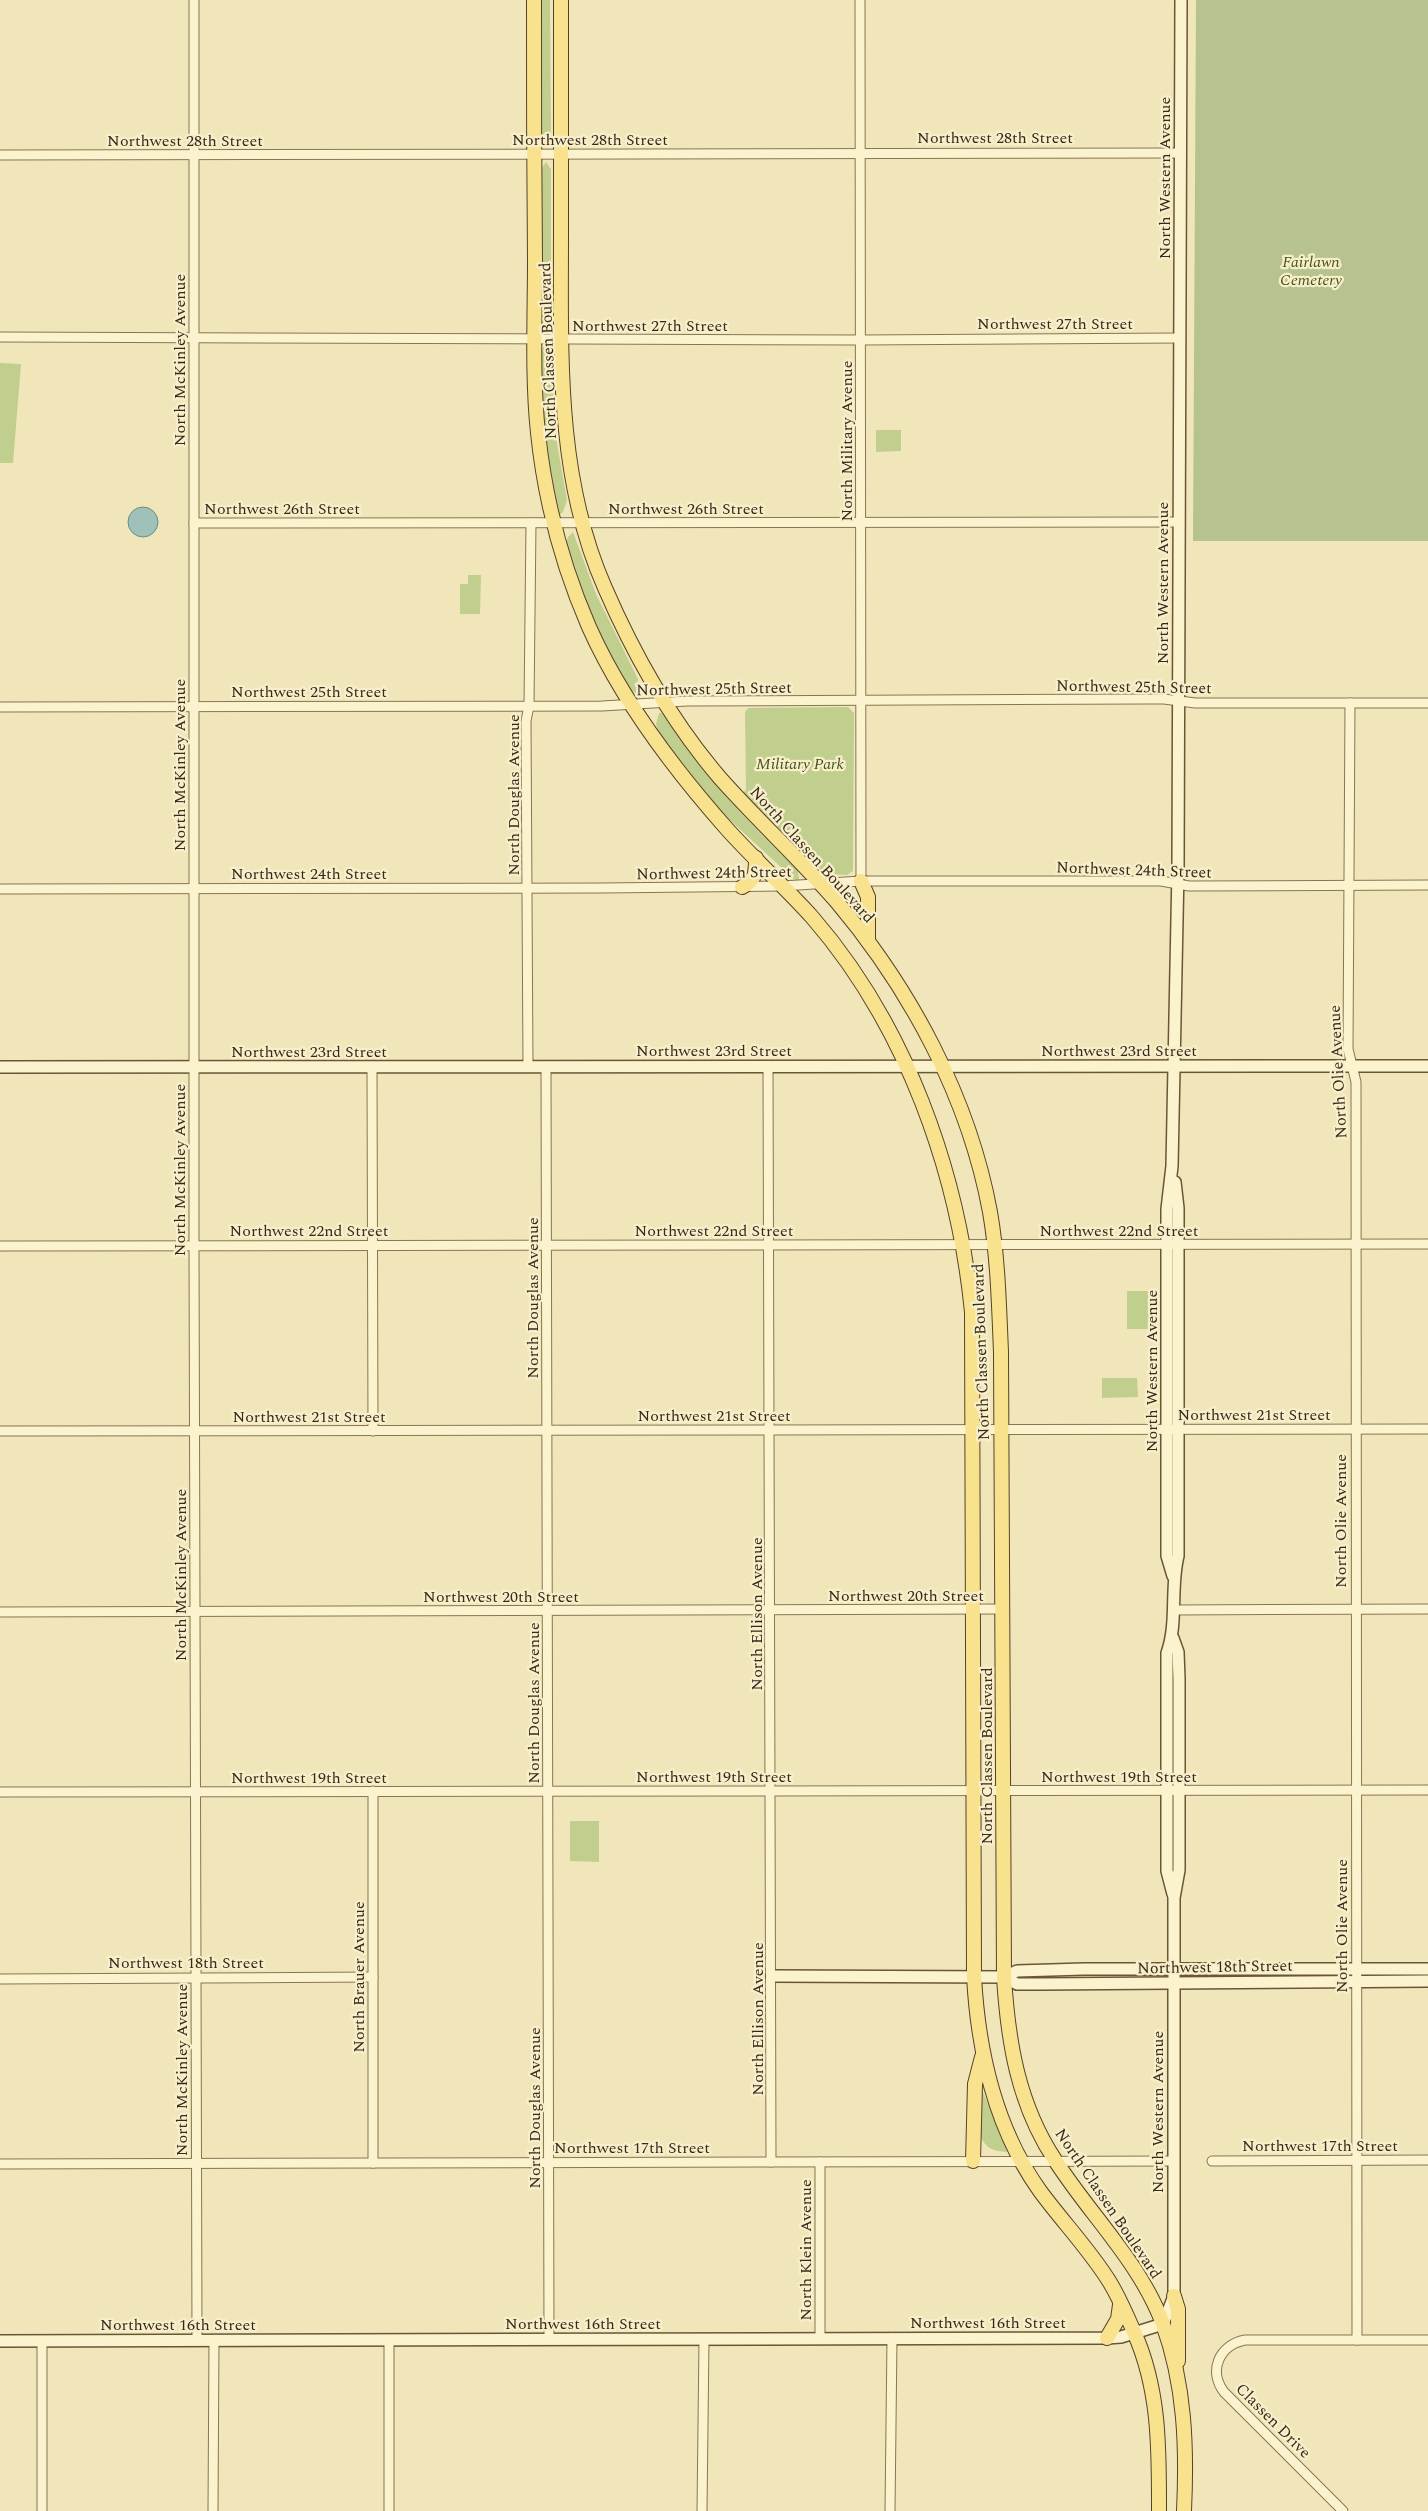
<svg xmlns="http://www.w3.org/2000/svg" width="1428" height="2511" viewBox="0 0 1428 2511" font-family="Spectral,serif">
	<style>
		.green { fill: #c1cf8e }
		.cemetery { fill: #b7c38f }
		.water { fill: #9fc1ba; stroke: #668f89 }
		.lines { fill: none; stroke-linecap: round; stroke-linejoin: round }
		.street-casing { stroke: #897553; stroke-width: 11 }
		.secondary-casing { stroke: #6a5637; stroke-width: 14 }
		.primary-casing { stroke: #564229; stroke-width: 16 }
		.street { stroke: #fbf2ce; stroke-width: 9 }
		.secondary { stroke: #fbf2ce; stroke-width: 11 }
		.primary { stroke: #f9e28e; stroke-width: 14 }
		.labels { text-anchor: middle; stroke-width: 4.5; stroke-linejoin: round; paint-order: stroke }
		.street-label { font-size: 16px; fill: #362a1a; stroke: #f8efca }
		.park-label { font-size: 16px; font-style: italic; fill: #42551f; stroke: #f8efca }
	</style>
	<rect width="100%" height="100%" fill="#f1e6ba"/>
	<!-- green -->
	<g class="green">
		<path d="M540,0H550L551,135L550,141L545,145L541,140Z"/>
		<path d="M546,162L551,169V322L547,329L542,327L540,321L541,169Z"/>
		<path d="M544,346L549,348L551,353L555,432L567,500L563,512L558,516L542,420L541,352Z"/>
		<path d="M0,363L21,364L13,463H0Z"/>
		<path d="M876,430H901V451L876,452Z"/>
		<path d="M573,532L596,594L638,679L636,693L632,692L598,631L573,570L566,544L568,537Z"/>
		<path d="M468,575H481L480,614H460V584H468Z"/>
		<path d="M848,707L854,713L853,871L847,875L824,874L743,793L746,790L745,712L748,708Z"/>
		<path d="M659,713H662C700,773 748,822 798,871L799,879L797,882L719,810L658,731L656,724Z"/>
		<path d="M1127,1291H1148L1149,1329H1127Z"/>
		<path d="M1102,1378H1137L1138,1397L1102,1398Z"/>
		<path d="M570,1821H599V1862L570,1861Z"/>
		<path d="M981,2088L1008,2149L1007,2152C993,2151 986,2149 980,2135Z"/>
	</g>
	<!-- cemetery -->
	<path class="cemetery" d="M1196,0H1428V541H1193Z"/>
	<!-- water -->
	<circle class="water" cx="143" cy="522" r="15"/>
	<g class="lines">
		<!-- street casing -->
		<g class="street-casing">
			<g id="street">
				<path d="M194,0V1245L197,2340"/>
				<path d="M860,0L861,881"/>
				<path d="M0,155L1181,153"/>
				<path d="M0,337L861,340L1180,338"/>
				<path d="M194,523L1179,522"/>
				<path d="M1350,703L1348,1049L1356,1082L1357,2340"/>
				<path d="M0,707L602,706L687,701L1146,699H1164L1195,703H1428"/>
				<path d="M0,889L602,888L783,886L861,881H1161L1189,886L1428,885"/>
				<path d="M768,1066L771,2162"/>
				<path d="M372,1067L373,1431"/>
				<path d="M528,1067L526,721L529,706L531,523"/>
				<path d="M546,1067L549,2339"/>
				<path d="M0,1246L1428,1244"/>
				<path d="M0,1431L1428,1429"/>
				<path d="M1173,1610L1428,1609"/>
				<path d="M0,1612L1003,1609"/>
				<path d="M373,1791V2163"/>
				<path d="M0,1792L1428,1790"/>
				<path d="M0,1979L373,1977"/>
				<path d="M1212,2161L1428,2160"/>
				<path d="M0,2164L1174,2161"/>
				<path d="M820,2339V2162"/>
				<path d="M42,2511V2341"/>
				<path d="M213,2511L214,2340"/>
				<path d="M389,2511V2340"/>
				<path d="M702,2511L704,2339"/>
				<path d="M890,2511L892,2338"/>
				<path d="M1343,2511L1224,2392C1208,2371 1219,2345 1245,2340H1428"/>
			</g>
		</g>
		<!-- secondary casing -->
		<g class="secondary-casing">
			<g id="secondary">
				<path d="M0,1067L1428,1066"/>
				<path d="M1173,1576L1167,1556V1209L1172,1166L1178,870L1181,0"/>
				<path d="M1173,1894L1167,1871V1653C1178,1622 1170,1588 1178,1556V1208L1175,1182"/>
				<path d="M772,1976L1004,1977L1017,1971L1084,1969H1428"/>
				<path d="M1004,1977L1017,1984H1039L1428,1981"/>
				<path d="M0,2341L1107,2338L1121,2337L1163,2324L1174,2296V1898L1179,1870V1679L1178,1652L1173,1638"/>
			</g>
		</g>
		<!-- primary casing -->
		<g class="primary-casing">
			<g id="primary">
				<path d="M534,0C534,87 534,173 535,260C535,317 532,376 538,433C545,500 562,565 589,627C622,701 673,768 727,829C754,859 785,887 812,917C906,1025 958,1171 972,1312L974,1976C978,2052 995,2128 1040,2191C1062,2221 1089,2249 1109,2281C1119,2297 1127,2316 1134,2332C1160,2390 1159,2450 1159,2511"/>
				<path d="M561,0C561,79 561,158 561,237C561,355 556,478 605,588C634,655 672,722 720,778C758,821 800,859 837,902C911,990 969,1098 990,1212C998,1258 999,1306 1001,1352L1004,1977C1008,2042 1018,2104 1055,2160C1090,2215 1140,2262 1163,2324C1185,2385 1187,2447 1184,2511"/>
				<path d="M861,881L868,897V941"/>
				<path d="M742,887C756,880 756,873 756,858"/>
				<path d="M973,2161L975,2084L982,2057"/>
				<path d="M1174,2296L1178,2309V2361"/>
				<path d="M1107,2338L1118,2319L1120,2305"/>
			</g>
		</g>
		<!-- street -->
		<use href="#street" class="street"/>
		<!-- secondary -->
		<use href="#secondary" class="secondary"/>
		<!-- primary -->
		<use href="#primary" class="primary"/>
	</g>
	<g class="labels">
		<!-- street labels -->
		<g class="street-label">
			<text x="995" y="143">Northwest 28th Street</text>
			<text x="590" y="145">Northwest 28th Street</text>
			<text x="185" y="146">Northwest 28th Street</text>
			<text transform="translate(1164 178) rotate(-90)" y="6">North Western Avenue</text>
			<text x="1055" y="329">Northwest 27th Street</text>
			<text x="650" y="331">Northwest 27th Street</text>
			<text transform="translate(547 351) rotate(-92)" y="6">North Classen Boulevard</text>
			<text transform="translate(179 360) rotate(-90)" y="6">North McKinley Avenue</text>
			<text transform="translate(846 441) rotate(-90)" y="6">North Military Avenue</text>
			<text x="282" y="514">Northwest 26th Street</text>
			<text x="686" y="514">Northwest 26th Street</text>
			<text transform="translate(1162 583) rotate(-90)" y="6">North Western Avenue</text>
			<text transform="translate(1134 686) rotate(1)" y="6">Northwest 25th Street</text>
			<text transform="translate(714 688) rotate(-1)" y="6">Northwest 25th Street</text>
			<text x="309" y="697">Northwest 25th Street</text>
			<text transform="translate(179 765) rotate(-90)" y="6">North McKinley Avenue</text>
			<text transform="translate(513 795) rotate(-90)" y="6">North Douglas Avenue</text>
			<text transform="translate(813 854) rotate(48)" y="6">North Classen Boulevard</text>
			<text transform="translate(1134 869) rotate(2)" y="6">Northwest 24th Street</text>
			<text transform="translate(714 872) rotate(-1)" y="6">Northwest 24th Street</text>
			<text x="309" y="879">Northwest 24th Street</text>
			<text x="714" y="1056">Northwest 23rd Street</text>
			<text x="1119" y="1056">Northwest 23rd Street</text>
			<text x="309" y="1057">Northwest 23rd Street</text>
			<text transform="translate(1337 1072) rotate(-93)" y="6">North Olie Avenue</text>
			<text transform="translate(179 1170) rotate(-90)" y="6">North McKinley Avenue</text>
			<text x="309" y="1236">Northwest 22nd Street</text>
			<text x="714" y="1236">Northwest 22nd Street</text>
			<text x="1119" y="1236">Northwest 22nd Street</text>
			<text transform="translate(532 1298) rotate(-90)" y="6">North Douglas Avenue</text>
			<text transform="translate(980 1352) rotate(-92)" y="6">North Classen Boulevard</text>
			<text transform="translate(1151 1371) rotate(-90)" y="6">North Western Avenue</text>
			<text x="1254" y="1420">Northwest 21st Street</text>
			<text x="714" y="1421">Northwest 21st Street</text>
			<text x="309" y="1422">Northwest 21st Street</text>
			<text transform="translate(1340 1521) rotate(-90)" y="6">North Olie Avenue</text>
			<text transform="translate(180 1575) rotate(-90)" y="6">North McKinley Avenue</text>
			<text x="906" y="1601">Northwest 20th Street</text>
			<text x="501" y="1602">Northwest 20th Street</text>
			<text transform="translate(756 1614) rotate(-90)" y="6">North Ellison Avenue</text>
			<text transform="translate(533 1703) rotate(-90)" y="6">North Douglas Avenue</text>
			<text transform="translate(986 1756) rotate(-90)" y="6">North Classen Boulevard</text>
			<text x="714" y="1782">Northwest 19th Street</text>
			<text x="1119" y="1782">Northwest 19th Street</text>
			<text x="309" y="1783">Northwest 19th Street</text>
			<text transform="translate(1341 1926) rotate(-90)" y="6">North Olie Avenue</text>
			<text x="186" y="1968">Northwest 18th Street</text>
			<text transform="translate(1215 1966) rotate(-1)" y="6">Northwest 18th Street</text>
			<text transform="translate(358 1977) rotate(-90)" y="6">North Brauer Avenue</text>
			<text transform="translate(757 2019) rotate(-90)" y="6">North Ellison Avenue</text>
			<text transform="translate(181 2070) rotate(-90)" y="6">North McKinley Avenue</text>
			<text transform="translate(534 2108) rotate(-90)" y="6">North Douglas Avenue</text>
			<text transform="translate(1157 2112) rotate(-90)" y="6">North Western Avenue</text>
			<text x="1320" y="2151">Northwest 17th Street</text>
			<text x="632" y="2153">Northwest 17th Street</text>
			<text transform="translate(1109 2203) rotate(56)" y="6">North Classen Boulevard</text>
			<text transform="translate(805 2250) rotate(-90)" y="6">North Klein Avenue</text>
			<text x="988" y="2328">Northwest 16th Street</text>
			<text x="583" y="2329">Northwest 16th Street</text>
			<text x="178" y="2330">Northwest 16th Street</text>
			<text transform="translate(1274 2420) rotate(45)" y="6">Classen Drive</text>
		</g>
		<!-- park labels -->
		<g class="park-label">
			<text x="1311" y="267">Fairlawn<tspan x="1311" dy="18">Cemetery</tspan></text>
			<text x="800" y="769">Military Park</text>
		</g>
	</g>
</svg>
